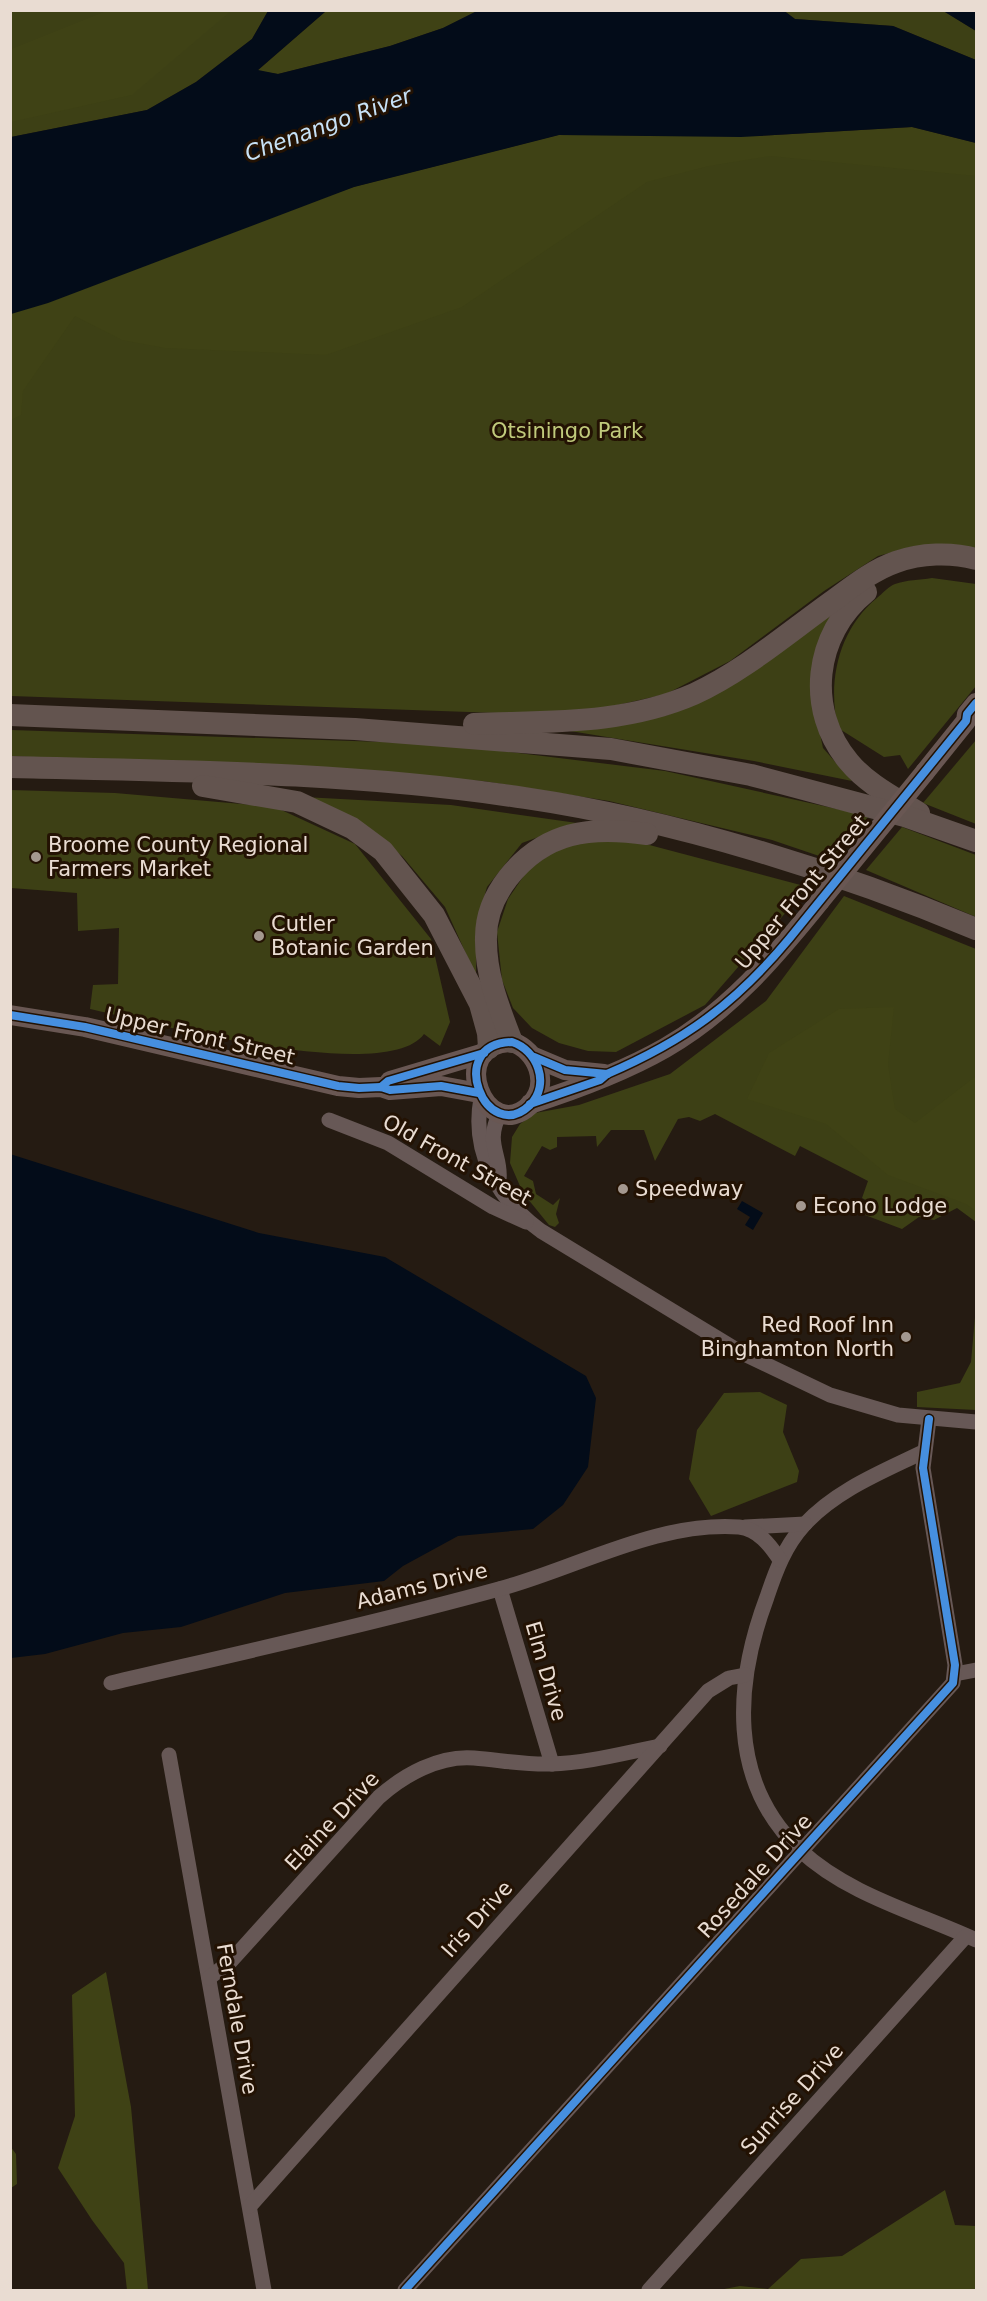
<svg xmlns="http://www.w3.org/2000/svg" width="987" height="2301" viewBox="0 0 987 2301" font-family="'DejaVu Sans',sans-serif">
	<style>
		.green { fill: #3d4015 }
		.forest { fill: #3f4215 }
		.water { fill: #030c19 }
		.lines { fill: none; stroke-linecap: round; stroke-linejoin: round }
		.minor { stroke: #675856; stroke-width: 15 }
		.major { stroke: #695753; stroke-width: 20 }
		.highway { stroke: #63544f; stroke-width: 22 }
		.major-bridge { stroke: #695753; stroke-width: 20 }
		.cycleway-casing { stroke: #231203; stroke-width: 11 }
		.cycleway { stroke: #468fdf; stroke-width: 8 }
		.poi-dot { fill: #a4988f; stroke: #231203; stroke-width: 2 }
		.labels { text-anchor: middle; stroke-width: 6; stroke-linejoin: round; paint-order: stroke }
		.park-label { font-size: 21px; fill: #c0ca7b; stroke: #231203 }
		.poi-label { font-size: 21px; fill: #e9dcd2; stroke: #231203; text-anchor: start }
		.street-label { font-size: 21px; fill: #e9dcd2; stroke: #231203 }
		.water-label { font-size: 22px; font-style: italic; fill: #c7e2f7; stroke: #231203 }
	</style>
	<rect width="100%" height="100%" fill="#251b12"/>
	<!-- green -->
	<g class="green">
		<path d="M783,10H936L945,12L976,31V60L893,26L795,19Z"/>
		<path d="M11,11H268L252,39L196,82L147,110L11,137Z"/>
		<path d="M559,135L754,136L976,143V551L915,546L878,556L824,591L730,661L666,694L582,713H498L11,696V304L354,187Z"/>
		<path d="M932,578L976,584V686L908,769L900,755L884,757L838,728C827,681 839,629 877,598C882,594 889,586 895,584C906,580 920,580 932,578Z"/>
		<path d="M839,606L812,696L823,748L852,781L754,761L570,731L668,715Z"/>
		<path d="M11,730L445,744L665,771L869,816L831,860L772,840L609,801L483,781L11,756Z"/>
		<path d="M976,740V824L923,803Z"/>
		<path d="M10,790L115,793L275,807L355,844L431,939L450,1022L440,1046L424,1034C386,1086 149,1022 90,1009L93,985L118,984L119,928L78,931L77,893L11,888Z"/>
		<path d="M304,797L451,805L577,823L522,843L487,887L476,925V976L445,907L402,856L352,817Z"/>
		<path d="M902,827L976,855V917L866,870Z"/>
		<path d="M587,840L638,842L808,887L705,1005L616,1052L588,1051L559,1043L532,1028L513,1008L502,980L497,932L508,899L527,871L553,852Z"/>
		<path d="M844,896L976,949V1222L957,1208L934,1220L919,1217L902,1229L865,1215L871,1203L862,1198L868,1181L800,1146L795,1156L715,1114L700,1121L689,1117L678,1119L655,1161L644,1130H611L597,1147L596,1136L557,1137V1147L550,1150L542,1146L524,1176L533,1181L536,1194L553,1205L560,1198L556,1214L559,1223L555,1227L549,1225L523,1193L510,1163L512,1137L520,1124L535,1113L579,1105L670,1074L766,1001Z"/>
		<path d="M976,1306V1410L917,1407V1392L960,1383L971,1362Z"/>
		<path d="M760,1392L787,1405L783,1432L799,1471L797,1482L711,1516L689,1479L697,1430L724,1393Z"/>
	</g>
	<!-- forest -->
	<g class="forest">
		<path d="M106,11H231L132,95L11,122V49Z"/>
		<path d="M326,11H477L443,28L390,46L278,74L257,71Z"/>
		<path d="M912,127L976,143V176L770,156L709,166L647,182L462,307L326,355L165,348L122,340L75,316L23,391L21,415L11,420V314L48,303L354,187L559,135L741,137Z"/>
		<path d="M894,1007L888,1065L895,1109L915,1123L976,1076V1211L966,1204L888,1175L826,1124L747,1099L769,1053L839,1009Z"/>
		<path d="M106,1972L131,2107L148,2290H127L124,2263L92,2220L58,2168L75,2116L72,1995Z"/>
		<path d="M10,2146L16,2154L17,2184L11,2188Z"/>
		<path d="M945,2190L955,2225L976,2226V2290H719L740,2286L768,2289L801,2259L842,2256Z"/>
	</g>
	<!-- water -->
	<g class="water">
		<path d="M477,11L783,10L795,19L893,26L976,60V143L912,127L741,137L559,135L354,187L48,303L11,314V137L147,110L196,82L252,39L268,11H326L258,70L278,74L390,46L443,28Z"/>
		<path d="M936,11H976V31L945,12Z"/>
		<path d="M10,1154L259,1233L385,1257L586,1376L596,1398L588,1467L563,1505L533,1529L458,1536L403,1566L384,1581L285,1593L181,1627L123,1633L45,1654L11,1658Z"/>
		<path d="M742,1201L763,1213L753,1230L745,1225L750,1217L737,1209Z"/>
	</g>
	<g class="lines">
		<!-- minor -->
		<g class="minor">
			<path d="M481,1098C471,1152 497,1199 541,1231L740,1352L830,1395L898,1415L976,1422"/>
			<path d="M329,1120L388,1143L493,1207L526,1222"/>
			<path d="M499,1180C502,1155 484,1144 500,1113"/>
			<path d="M923,1452C882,1472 836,1490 804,1525C785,1546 776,1570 767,1597C735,1682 727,1781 800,1850C848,1895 918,1913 976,1940"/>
			<path d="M745,1527L805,1524"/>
			<path d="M500,1589L552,1764"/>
			<path d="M955,1674L976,1670"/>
			<path d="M111,1683C240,1653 371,1624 499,1589C577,1568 657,1521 739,1527C758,1529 770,1545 780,1560"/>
			<path d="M169,1755L264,2290"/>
			<path d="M209,1978L231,1961L379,1797C404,1775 439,1755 474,1758C500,1760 525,1765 551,1764C588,1763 624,1753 660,1746"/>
			<path d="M250,2206L708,1691L729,1678L745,1675"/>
			<path d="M405,2290L953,1683L955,1665L923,1468L929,1419"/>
			<path d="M649,2290L966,1936"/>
		</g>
		<!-- major -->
		<g class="major">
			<path d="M925,772L966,721L967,714L976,703"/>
			<path d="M10,1015L85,1027L338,1086L359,1088L381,1087L390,1090L441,1086L479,1093"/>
			<path d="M512,1042C537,1050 551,1084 530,1105C486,1147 444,1043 512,1042Z"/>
			<path d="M534,1057L565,1070L604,1074"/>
			<path d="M390,1081L484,1053"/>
			<path d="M530,1104C577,1089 623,1072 665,1048C728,1012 775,957 820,901"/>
		</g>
		<!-- highway -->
		<g class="highway">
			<path d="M866,592C814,634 805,710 849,762C867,784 895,798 919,813"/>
			<path d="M10,715L355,729L611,749L751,775L905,816L976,841"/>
			<path d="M474,724C549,721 623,725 694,694C744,671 789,632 834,600C853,586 873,570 896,562C921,553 951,552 976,559"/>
			<path d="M10,767C182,771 355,772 525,798C674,820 837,871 976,929"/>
			<path d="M203,786L297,802L352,828L383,851L434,915L480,1004L488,1033L489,1048"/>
			<path d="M512,1042C499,1008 485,974 486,937C486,914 494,896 508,878C545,831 590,826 647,834"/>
		</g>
		<!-- major-bridge -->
		<path class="major-bridge" d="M820,901L925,772"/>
		<!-- cycleway casing -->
		<g class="cycleway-casing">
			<g id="cycleway">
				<path d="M10,1015L85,1027L338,1086L359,1088L381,1087L390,1090L441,1086L479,1093"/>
				<path d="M512,1042C537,1050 551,1084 530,1105C486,1147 444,1043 512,1042Z"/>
				<path d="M534,1057L565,1070L607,1074"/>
				<path d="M381,1087L388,1081L484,1053"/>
				<path d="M530,1104L600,1080L607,1074C684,1041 735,1004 789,939L966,721L967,714L976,703"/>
				<path d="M405,2290L953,1683L955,1665L923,1468L929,1419"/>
			</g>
		</g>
		<!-- cycleway -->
		<use href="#cycleway" class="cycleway"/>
	</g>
	<!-- markers -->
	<g class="poi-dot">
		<circle cx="36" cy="857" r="6"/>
		<circle cx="259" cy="936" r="6"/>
		<circle cx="623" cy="1189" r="6"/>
		<circle cx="801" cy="1206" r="6"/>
		<circle cx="906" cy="1337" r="6"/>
	</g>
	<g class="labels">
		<!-- park labels -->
		<g class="park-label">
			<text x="567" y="438">Otsiningo Park</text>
		</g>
		<!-- poi labels -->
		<g class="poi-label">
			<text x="48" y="852">Broome County Regional<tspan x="48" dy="24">Farmers Market</tspan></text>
			<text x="271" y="931">Cutler<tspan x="271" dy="24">Botanic Garden</tspan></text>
			<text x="635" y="1196">Speedway</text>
			<text x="813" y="1213">Econo Lodge</text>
			<text x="894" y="1332" text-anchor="end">Red Roof Inn<tspan x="894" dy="24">Binghamton North</tspan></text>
		</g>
		<!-- street labels -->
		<g class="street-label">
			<text transform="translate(802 892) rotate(-50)" y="7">Upper Front Street</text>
			<text transform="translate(200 1036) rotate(13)" y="7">Upper Front Street</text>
			<text transform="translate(457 1160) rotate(29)" y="7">Old Front Street</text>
			<text transform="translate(422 1586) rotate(-14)" y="7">Adams Drive</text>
			<text transform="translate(546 1671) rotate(74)" y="7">Elm Drive</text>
			<text transform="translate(332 1821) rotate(-47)" y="7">Elaine Drive</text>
			<text transform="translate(755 1876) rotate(-48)" y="7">Rosedale Drive</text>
			<text transform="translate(477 1919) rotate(-48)" y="7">Iris Drive</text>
			<text transform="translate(237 2019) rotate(80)" y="7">Ferndale Drive</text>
			<text transform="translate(792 2099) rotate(-48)" y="7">Sunrise Drive</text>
		</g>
		<!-- water labels -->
		<g class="water-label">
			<text transform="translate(328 124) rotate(-20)" y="8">Chenango River</text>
		</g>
	</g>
	<!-- border -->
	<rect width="987" height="2301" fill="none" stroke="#e9dcd2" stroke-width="24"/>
</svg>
